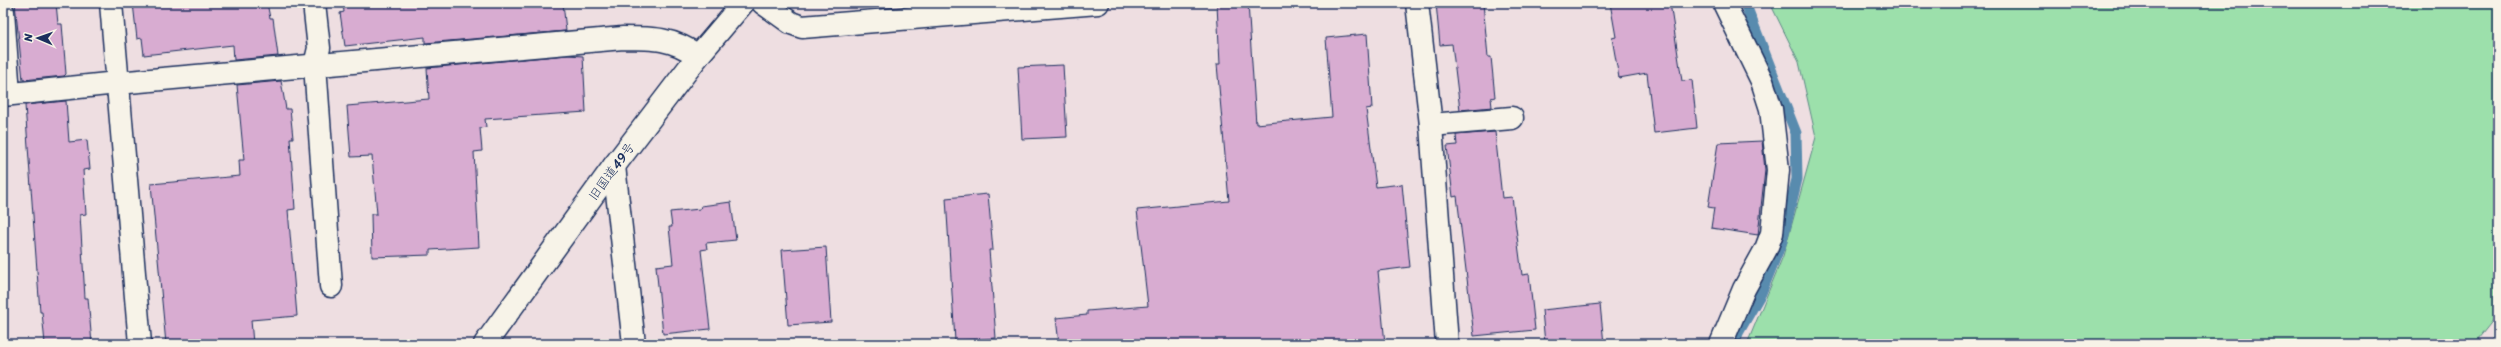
<svg xmlns="http://www.w3.org/2000/svg" width="2501" height="347" viewBox="0 0 2501 347" font-family="Sriracha,'Klee One',sans-serif">
	<style>
		.green { fill: #9ce0ab; stroke: #5c8884 }
		.lines { fill: none; stroke-linecap: round; stroke-linejoin: round }
		.stream { stroke: #598bae; stroke-width: 11 }
		.building { fill: #d8acd1; stroke: #1b2f5e }
		.minor-casing { stroke: #1b2f5e; stroke-width: 25 }
		.minor { stroke: #f7f3e8; stroke-width: 22 }
		.labels { text-anchor: middle; stroke-width: 3; stroke-linejoin: round; paint-order: stroke }
		.street-label { font-size: 13px; fill: #1b2f5e; stroke: #f7f3e8 }
	</style>
	<rect width="100%" height="100%" fill="#eedee1"/>
	<filter id="ink" filterUnits="userSpaceOnUse"><feTurbulence type="fractalNoise" baseFrequency=".025" numOctaves="2"/><feDisplacementMap in="SourceGraphic" scale="8" xChannelSelector="R" yChannelSelector="G"/><feConvolveMatrix kernelMatrix="1 2 1 2 8 2 1 2 1" color-interpolation-filters="sRGB"/></filter>
	<g filter="url(#ink)">
		<!-- green -->
		<path class="green" d="M1770,3H2498V314L2474,344H1747L1783,256L1816,137L1799,62Z"/>
		<g class="lines">
			<!-- stream -->
			<path class="stream" d="M1735,344L1738,333L1761,293L1782,241L1797,179L1796,133L1745,3"/>
		</g>
		<!-- building -->
		<g class="building">
			<path d="M15,3H56L58,24H62L66,74L64,76L23,80Z"/>
			<path d="M133,3H267L270,18H273L278,56L234,60L233,45L144,55L142,38L137,39Z"/>
			<path d="M343,3H563L566,31L425,43V37L345,46L340,13L344,12Z"/>
			<path d="M1248,3L1256,124L1332,117L1326,38L1367,34L1372,108L1366,109L1376,187L1402,184L1410,267L1378,271L1385,344H1059L1056,318L1087,315V311L1148,306L1137,210L1229,201L1217,64H1220L1217,5Z"/>
			<path d="M1436,3H1483L1488,57H1491L1495,97L1491,98L1492,107L1460,110L1452,44L1440,45Z"/>
			<path d="M1610,3H1670L1682,81L1692,80L1697,128L1654,133L1647,73L1619,78L1612,38L1616,37Z"/>
			<path d="M568,55L583,56L586,112L485,119L486,127L480,128L482,151L474,152L479,247L430,250V255L372,257L371,214H377L372,156L351,157L347,106L429,99L427,68Z"/>
			<path d="M1063,65L1067,137L1022,139L1018,67Z"/>
			<path d="M281,81L286,109H290L293,138H290L295,209L288,210L297,316L251,320L253,344H166L151,184L240,176L239,160H244L237,85Z"/>
			<path d="M66,101L69,142L87,140L90,169L83,170L86,214L80,215L85,298H88L92,344H45L42,312H40L25,105Z"/>
			<path d="M1495,132L1502,198L1512,197L1522,275L1529,274L1535,330L1474,336L1457,196L1453,197L1447,146L1457,145L1456,135Z"/>
			<path d="M1762,141L1765,170L1758,235L1711,228L1714,208L1708,207L1718,143Z"/>
			<path d="M988,194L993,250H989L996,338L955,341L946,198Z"/>
			<path d="M731,202L736,240L706,243L707,249L701,250L710,329L663,334L656,266L673,264L669,227H672L670,212L700,209L701,206Z"/>
			<path d="M826,247L831,322L788,325L782,250Z"/>
			<path d="M1600,304L1604,344H1545L1542,310Z"/>
		</g>
		<g class="lines">
			<!-- minor casing -->
			<g class="minor-casing">
				<g id="minor">
					<path d="M111,3L140,344"/>
					<path d="M314,3L319,48L315,65L331,286"/>
					<path d="M763,3L791,23L802,27L1098,3"/>
					<path d="M1417,3L1431,125L1447,344"/>
					<path d="M3,12L9,94"/>
					<path d="M3,95L117,83L623,38C653,38 673,38 698,56"/>
					<path d="M1431,125L1512,118"/>
					<path d="M614,166L634,344"/>
					<path d="M485,344L614,166L698,56L743,3"/>
					<path d="M1721,344L1744,289L1766,249L1772,233L1778,170L1771,109L1762,81L1724,3"/>
				</g>
			</g>
			<!-- minor -->
			<use href="#minor" class="minor"/>
		</g>
	</g>
	<g class="labels">
		<!-- street labels -->
		<g class="street-label">
			<text transform="translate(611 171) rotate(-54)" y="5">旧国道49号</text>
		</g>
	</g>
	<!-- margin -->
	<rect width="2501" height="347" fill="none" stroke="#f7f3e8" stroke-width="16"/>
	<rect x="8" y="8" width="2485" height="331" fill="none" stroke="#1b2f5e" stroke-width="1.5" filter="url(#ink)"/>
	<!-- north arrow -->
	<g transform="translate(38 38) rotate(272)" stroke="#f7f3e8" stroke-width="3" paint-order="stroke">
	<path d="M0-3L7 15L0 10L-7 15Z" fill="#1b2f5e"/>
	<text y="-6" font-size="11" font-weight="bold" text-anchor="middle" fill="#1b2f5e">N</text>
	</g>
</svg>
